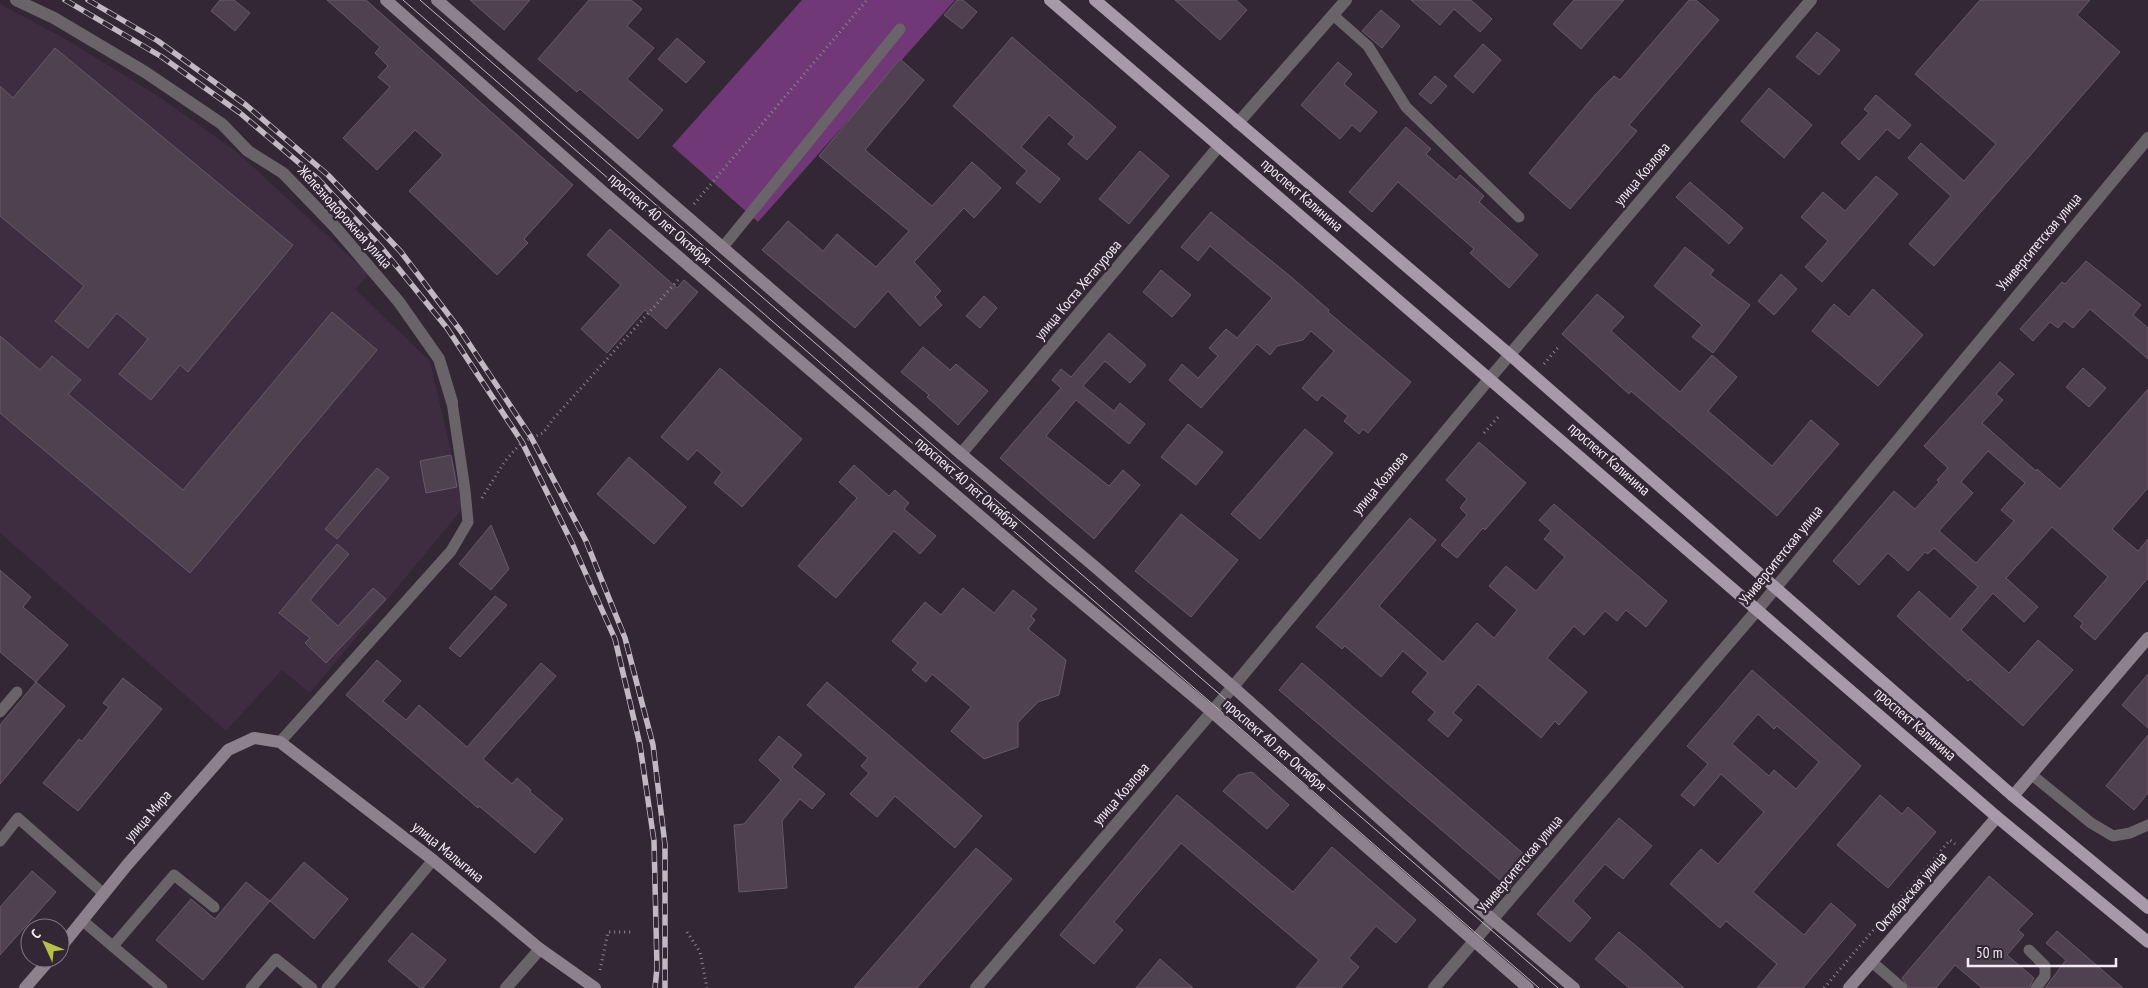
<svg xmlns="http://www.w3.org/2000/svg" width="2148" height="988" viewBox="0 0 2148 988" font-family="'PT Sans Narrow',sans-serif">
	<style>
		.built { fill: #3e2c40 }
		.forest { fill: #703877 }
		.building { fill: #504151; stroke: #685869; fill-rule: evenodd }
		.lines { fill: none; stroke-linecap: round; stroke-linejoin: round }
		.path { stroke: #8f8491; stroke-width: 3; stroke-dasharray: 1 4; stroke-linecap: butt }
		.lane { stroke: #6a636a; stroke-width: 11 }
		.street { stroke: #6a636a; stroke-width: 12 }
		.secondary { stroke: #8d818e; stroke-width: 12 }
		.primary { stroke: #a799a9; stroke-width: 12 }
		.tram { stroke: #c2b8c4; stroke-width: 1 }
		.rail-casing { stroke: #c2b8c4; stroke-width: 5.5 }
		.rail { stroke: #332635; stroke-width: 4; stroke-dasharray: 11; stroke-linecap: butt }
		.labels { text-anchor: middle; stroke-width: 5; stroke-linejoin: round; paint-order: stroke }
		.street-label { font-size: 15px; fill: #f4ebf5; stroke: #332635 }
	</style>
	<rect width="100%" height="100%" fill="#332635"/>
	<!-- built -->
	<path class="built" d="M0,4L62,37L158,96L237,152L369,274L355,289L430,361L464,507L310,693L282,670L226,731L0,533Z"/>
	<!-- forest -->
	<path class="forest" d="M802,0H955L758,222L672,146Z"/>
	<!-- building -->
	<g class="building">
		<path d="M220,0H234L250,13L235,31L211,11Z"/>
		<path d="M327,0H366L573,185L524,239L528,243L497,275L409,191L443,155L415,130L377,170L343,138L390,87L378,77L388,66L375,53L380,47Z"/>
		<path d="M470,0H530L504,30Z"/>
		<path d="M589,0H631L642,9L627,26L654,48L627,79L663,110L638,139L580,89L577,92L538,59Z"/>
		<path d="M957,0H963L977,12L962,29L944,15Z"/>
		<path d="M1175,0H1236L1247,10L1220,40Z"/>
		<path d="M1411,0H1471L1492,19L1480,32L1454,9L1440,25Z"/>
		<path d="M1574,0H1624L1581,49L1553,24Z"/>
		<path d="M1689,0H1696L1719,20L1629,125L1637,131L1570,209L1529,173L1595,95L1614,76L1620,80Z"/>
		<path d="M1980,0H2090L2077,15L2120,52L1934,266L1909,244L1951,196L1908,158L1921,143L1964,181L1996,144L1915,74Z"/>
		<path d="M1381,10L1400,26L1382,48L1362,31Z"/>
		<path d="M1817,32L1840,50L1819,75L1796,57Z"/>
		<path d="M1012,37L1116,127L1087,160L1068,144L1074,137L1049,115L1021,147L1060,179L1040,203L1016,183L1027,171L953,106Z"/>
		<path d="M677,38L705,62L686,83L658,59Z"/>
		<path d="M1483,44L1501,60L1473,93L1454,76Z"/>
		<path d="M55,48L293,245L188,372L180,365L151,400L119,374L148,339L117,313L88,348L55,321L84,286L0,216V86L13,98Z"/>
		<path d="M900,59L924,80L865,150L932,206L972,162L1001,188L974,218L964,208L914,262L941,291L935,297L942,305L920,326L888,291L855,328L762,250L788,221L823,251L837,234L876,267L909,231L819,156Z"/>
		<path d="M1338,62L1352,74L1344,84L1377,112L1360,132L1352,125L1340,139L1301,105Z"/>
		<path d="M1435,76L1447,86L1431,104L1419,94Z"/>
		<path d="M1769,88L1812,125L1784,158L1741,121Z"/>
		<path d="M1876,95L1911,125L1899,139L1887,129L1859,160L1841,143L1869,113L1864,109Z"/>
		<path d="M1406,127L1431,149L1426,154L1456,180L1460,175L1484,196L1479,202L1538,255L1509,288L1470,253L1474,249L1398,182L1372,212L1349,192Z"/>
		<path d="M1140,151L1169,176L1129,224L1099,199Z"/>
		<path d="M1876,176L1898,194L1822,282L1805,267L1828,241L1801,217L1823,192L1845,211Z"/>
		<path d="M1690,182L1743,228L1729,244L1676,197Z"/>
		<path d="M1211,212L1290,276L1329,310L1328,312L1411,382L1368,433L1363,429L1359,434L1344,421L1348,416L1322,395L1317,401L1302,388L1334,351L1311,331L1303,340L1277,346L1270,355L1257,344L1201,408L1169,380L1182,364L1198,378L1218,356L1209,348L1226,329L1237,338L1272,298L1210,246L1198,261L1181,247Z"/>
		<path d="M610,229L677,288L684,280L698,292L666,329L645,310L607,353L581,329L621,285L587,255Z"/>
		<path d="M1685,247L1714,270L1710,275L1750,305L1713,353L1692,337L1702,325L1654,286Z"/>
		<path d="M2086,261L2141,305L2133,315L2148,328V359L2090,309L2073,328L2064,321L2058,328L2050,322L2033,341L2020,329L2062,282L2065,284Z"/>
		<path d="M1161,270L1191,295L1172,317L1143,292Z"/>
		<path d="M1781,274L1797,289L1774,315L1758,301Z"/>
		<path d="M1873,289L1923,335L1878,386L1812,331L1834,304L1849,317Z"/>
		<path d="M1597,294L1624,317L1611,331L1680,392L1712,355L1737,377L1708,411L1772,466L1811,420L1839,444L1777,516L1631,391L1629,394L1562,334Z"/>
		<path d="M984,296L997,308L980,328L966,316Z"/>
		<path d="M332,312L377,350L190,573L0,413V336L40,370L52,356L81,380L68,394L183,490Z"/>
		<path d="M1109,333L1146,365L1130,383L1105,361L1083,386L1114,411L1120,403L1145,424L1129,444L1076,400L1046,436L1109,486L1123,470L1140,485L1094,539L1000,458L1061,388L1052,380L1061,369L1071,377Z"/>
		<path d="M923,347L950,370L956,364L988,391L958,425L927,397L929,395L901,372Z"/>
		<path d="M2000,362L2014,374L1996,394L2003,400L1982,423L2036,471L2037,469L2060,489L2148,389V488L2112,529L2138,551L2148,539V578L2095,640L2080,627L2083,623L2074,616L2108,577L2052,527L2006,578L2038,607L2024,622L1993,593L1961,630L2009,673L2038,640L2073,670L2023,726L1970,679L1968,681L1897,616L1919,591L1950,619L1978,587L1934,548L1928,554L1925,552L1908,571L1888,553L1859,585L1833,561L1894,491L1915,509L1939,482L1937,480L1948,468L1924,446ZM1988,451L2025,483L2001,510L2014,521L1976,563L1939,531L1973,493L1961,482Z"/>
		<path d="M720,368L802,439L742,507L714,483L722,472L697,450L688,460L661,437Z"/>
		<path d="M2083,368L2106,388L2089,407L2066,387Z"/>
		<path d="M1188,424L1223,452L1196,485L1161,457Z"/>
		<path d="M1305,429L1333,453L1260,539L1231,514Z"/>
		<path d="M1479,442L1526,483L1485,530L1483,528L1457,558L1441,545L1467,515L1460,508L1467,499L1446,480Z"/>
		<path d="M451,455L457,487L426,493L420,461Z"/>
		<path d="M629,457L686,507L654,544L597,494Z"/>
		<path d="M854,465L889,496L895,490L909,503L904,509L936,536L920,554L894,531L836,598L798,566L857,498L839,482Z"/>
		<path d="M377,468L389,478L337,539L325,529Z"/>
		<path d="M1554,504L1667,601L1646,627L1626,610L1617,621L1605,611L1584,635L1574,626L1547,658L1587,692L1559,725L1555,721L1541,738L1478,684L1453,713L1462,720L1448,737L1428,720L1435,712L1412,692L1428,673L1403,651L1381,677L1345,646L1342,649L1316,627L1410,518L1436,540L1379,606L1443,662L1477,623L1494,638L1517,610L1489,586L1506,566L1536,591L1565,557L1544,539L1551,531L1539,520Z"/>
		<path d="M1181,514L1238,560L1191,617L1135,571Z"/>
		<path d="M491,525L509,569L491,590L459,564Z"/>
		<path d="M337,544L349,554L310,600L338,626L373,588L386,599L326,663L305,643L310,638L279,613Z"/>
		<path d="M0,570L31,597L23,607L68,645L36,682L0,652Z"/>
		<path d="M963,588L994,613L1013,590L1037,609L1031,616L1035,620L1028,629L1066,660L1059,695L1038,702L1023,717L1018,723V747L984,759L951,731L971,707L932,674L926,682L912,670L918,663L892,641L925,602L941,615Z"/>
		<path d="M495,596L507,605L460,657L449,648Z"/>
		<path d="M377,660L401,681L383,701L406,720L419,705L467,747L541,663L556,676L483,759L512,784L517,778L531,790L530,792L563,819L535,853L479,806L478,808L346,695Z"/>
		<path d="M1302,663L1532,861L1509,888L1279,690Z"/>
		<path d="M1752,670L1861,766L1753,892L1804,935L1831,903L1856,925L1803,988H1757L1777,964L1726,921L1720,928L1670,884L1701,849L1718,864L1764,812L1721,774L1694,806L1681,795L1708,764L1687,746ZM1758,714L1774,729L1777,726L1819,762L1796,789L1774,770L1769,776L1732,744Z"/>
		<path d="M2148,674V728L2122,705Z"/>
		<path d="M123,678L162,709L78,811L43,783L79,739L82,741L109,707L103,703Z"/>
		<path d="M36,682L65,706L0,784V725Z"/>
		<path d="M827,682L982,816L955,848L895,796L877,817L850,794L869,773L861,766L868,758L807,705Z"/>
		<path d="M2148,735V793L2134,810L2106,786Z"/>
		<path d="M779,736L802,755L792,767L825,794L812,809L800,799L782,821L787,888L739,892L734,825L744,824L781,780L759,760Z"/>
		<path d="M1252,772L1289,805L1267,829L1223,791L1238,775Z"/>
		<path d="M1177,795L1293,892L1332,847L1416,920L1396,943L1376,926L1349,958L1359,967L1341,988H1296L1319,960L1181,843L1114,922L1123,930L1094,964L1060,935Z"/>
		<path d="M1880,795L1902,814L1908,807L1936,832L1888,888L1837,845Z"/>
		<path d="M1619,818L1652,846L1623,879L1605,864L1573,901L1591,918L1570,942L1537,914Z"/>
		<path d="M976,848L1012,879L917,988H854Z"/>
		<path d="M304,862L348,899L314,939L270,901Z"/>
		<path d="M32,871L56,892L0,955V907Z"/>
		<path d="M1989,876L2033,914L2018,930L2024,935L2007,955L2034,978L2029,988H1982L1955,965L1936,988H1909L1902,978Z"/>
		<path d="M246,882L270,901L203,980L156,940L191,899L215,919Z"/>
		<path d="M2057,931L2087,957L2123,988H2045L2066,960L2046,943Z"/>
		<path d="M1619,932L1641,950L1684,988H1629L1595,959Z"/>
		<path d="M412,933L446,960L423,988H420L388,961Z"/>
		<path d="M1160,959L1193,988H1136Z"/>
	</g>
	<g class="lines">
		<!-- path -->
		<g class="path">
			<path d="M694,204L867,0"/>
			<path d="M1544,364L1560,345"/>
			<path d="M1484,433L1500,415"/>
			<path d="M482,498L505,461L522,442L543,433L554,418L680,278"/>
			<path d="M687,932L700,952L707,988"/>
			<path d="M600,970L608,932H631"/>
			<path d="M1824,988L1950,840L1955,844"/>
		</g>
		<!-- lane -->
		<g class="lane">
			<path d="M1333,15L1368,46L1406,107L1519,217"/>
			<path d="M723,247L900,29"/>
			<path d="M0,712L17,692"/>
			<path d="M280,742L451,551L468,522L465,490L452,402"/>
			<path d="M2032,775L2091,823L2113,836L2130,833L2148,825"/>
			<path d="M0,841L18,818L104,894"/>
			<path d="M83,921L162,988"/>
			<path d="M113,946L174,875L214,907"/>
			<path d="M2029,950L2045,966V976L2036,988"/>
			<path d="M1872,962L1902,988"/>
			<path d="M251,988L276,959L312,988"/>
			<path d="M327,988L433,860"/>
		</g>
		<!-- street -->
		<g class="street">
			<path d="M16,0L54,18L145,72L222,124L248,151L283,173L336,228L399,302L439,359L452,402"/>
			<path d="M1238,123L1346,0"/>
			<path d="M961,454L1219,146"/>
			<path d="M506,988L540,949"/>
			<path d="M976,988L1216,707L1490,378L1811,0"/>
			<path d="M1434,988L1758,609L2148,138"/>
		</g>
		<!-- secondary -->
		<g class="secondary">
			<path d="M386,0L602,191L1051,577L1212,712L1528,988"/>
			<path d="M437,0L961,454L1094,566L1232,686L1493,920L1574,988"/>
			<path d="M2013,796L2148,638"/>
			<path d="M60,948L127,865L228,750L254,738L280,742L433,860L540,949L595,988"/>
			<path d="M25,988L51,958"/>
			<path d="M1849,988L1997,817"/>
		</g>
		<!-- primary -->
		<g class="primary">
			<path d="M1050,0L1997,817L2148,942"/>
			<path d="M1095,0L1509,354L2013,796L2148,908"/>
		</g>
		<!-- tram -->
		<g class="tram">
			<path d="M403,0L1539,988"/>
			<path d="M420,0L1558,988"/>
		</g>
		<!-- rail casing -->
		<g class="rail-casing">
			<g id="rail">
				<path d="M65,0L162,57L240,113L318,179L381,247L447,328L522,442L572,543L615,639L640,745L654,841L657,968L655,988"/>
				<path d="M88,0L158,41L246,105L328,175L401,252L460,330L531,437L586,541L625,638L653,745L665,845V988"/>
			</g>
		</g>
		<!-- rail -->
		<use href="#rail" class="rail"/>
	</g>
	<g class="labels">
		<!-- street labels -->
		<g class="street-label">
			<text transform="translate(1642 174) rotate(-50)" y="5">улица Козлова</text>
			<text transform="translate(1302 195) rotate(41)" y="5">проспект Калинина</text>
			<text transform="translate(345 217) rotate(48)" y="5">Железнодорожная улица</text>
			<text transform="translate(660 219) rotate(41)" y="5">проспект 40 лет Октября</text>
			<text transform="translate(2039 242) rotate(-50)" y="5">Университетская улица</text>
			<text transform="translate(1078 290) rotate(-50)" y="5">улица Коста Хетагурова</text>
			<text transform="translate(1609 459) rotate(41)" y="5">проспект Калинина</text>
			<text transform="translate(967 483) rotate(41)" y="5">проспект 40 лет Октября</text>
			<text transform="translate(1380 483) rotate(-50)" y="5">улица Козлова</text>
			<text transform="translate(1781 555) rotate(-51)" y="5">Университетская улица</text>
			<text transform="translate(1915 724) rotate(41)" y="5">проспект Калинина</text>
			<text transform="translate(1275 745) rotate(41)" y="5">проспект 40 лет Октября</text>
			<text transform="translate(1121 794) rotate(-49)" y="5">улица Козлова</text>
			<text transform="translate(148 816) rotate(-49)" y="5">улица Мира</text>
			<text transform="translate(448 852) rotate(39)" y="5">улица Малыгина</text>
			<text transform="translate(1520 864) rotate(-50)" y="5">Университетская улица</text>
			<text transform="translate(1911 892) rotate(-49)" y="5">Октябрьская улица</text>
		</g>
	</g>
	<!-- north arrow -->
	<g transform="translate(45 943) rotate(314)"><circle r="24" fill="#332635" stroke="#807582"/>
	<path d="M0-4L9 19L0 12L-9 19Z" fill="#b8c147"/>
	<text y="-8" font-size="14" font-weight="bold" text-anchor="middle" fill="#f4ebf5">С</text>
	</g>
	<!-- scale -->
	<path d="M1968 958v8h148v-8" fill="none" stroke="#f4ebf5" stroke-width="2.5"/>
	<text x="1976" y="958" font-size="15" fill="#f4ebf5" stroke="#332635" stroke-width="4" paint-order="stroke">50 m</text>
</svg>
